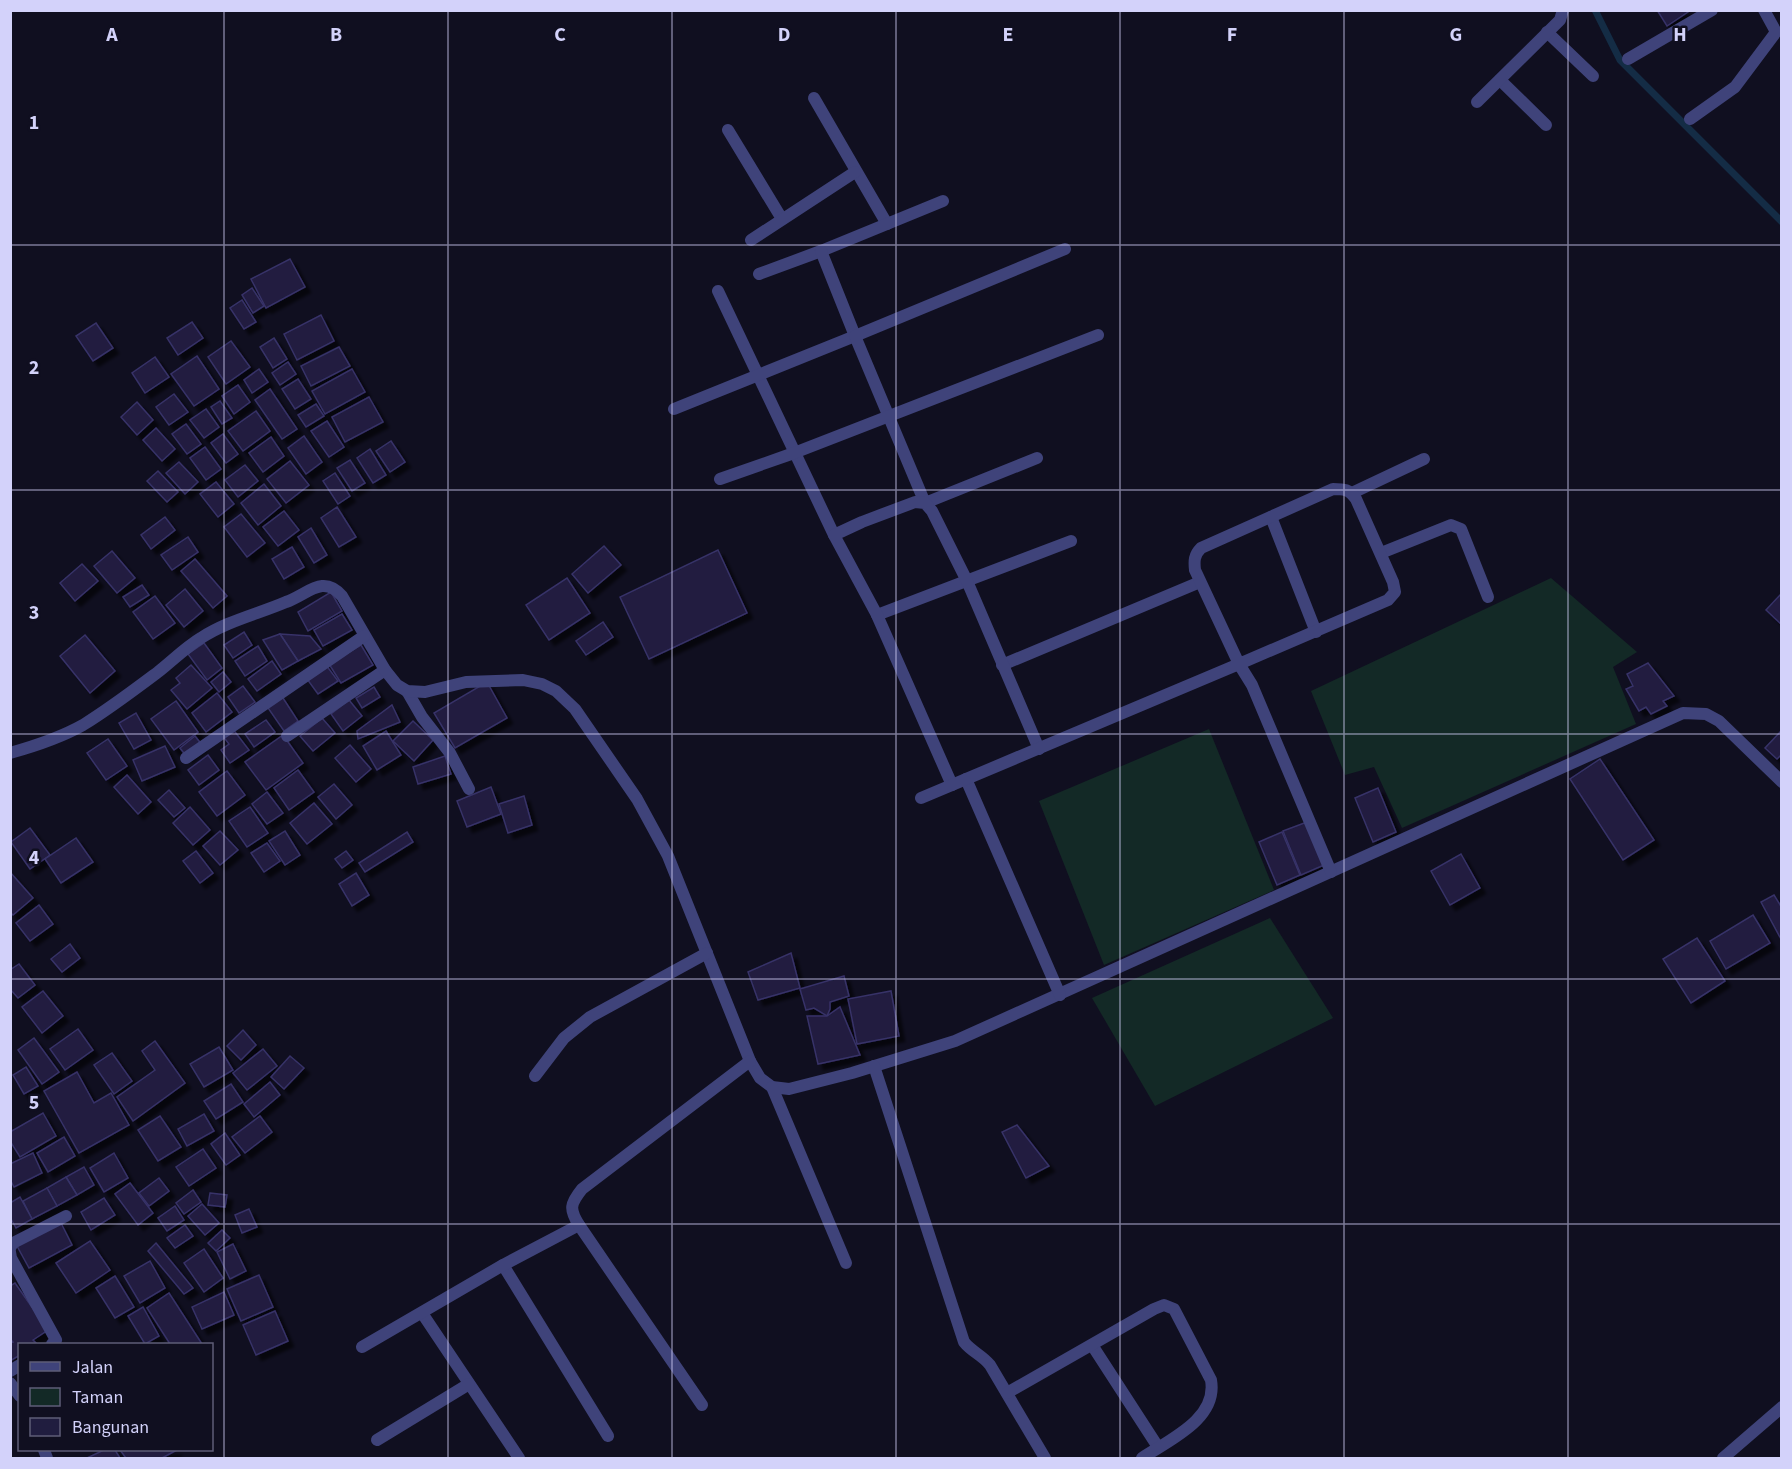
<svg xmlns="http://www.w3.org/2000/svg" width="1792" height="1469" viewBox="0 0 1792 1469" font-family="'Source Sans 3',sans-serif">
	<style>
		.green { fill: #132926 }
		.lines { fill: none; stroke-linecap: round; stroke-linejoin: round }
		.stream { stroke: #142c45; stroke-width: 7 }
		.building { fill: #201d3f; stroke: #373268; stroke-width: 1.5; filter: url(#shadow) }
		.street { stroke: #3f437a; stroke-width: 12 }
		.grid { fill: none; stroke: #d3d2fa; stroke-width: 1.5; stroke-opacity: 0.55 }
		.grid-label { font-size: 20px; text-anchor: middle; font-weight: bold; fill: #d3d2fa; stroke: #100f20; stroke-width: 5; stroke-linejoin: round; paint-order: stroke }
	</style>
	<defs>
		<filter id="shadow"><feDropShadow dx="5.5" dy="5.5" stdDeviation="1.5" flood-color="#0009"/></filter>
	</defs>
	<rect width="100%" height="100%" fill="#100f20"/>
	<!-- green -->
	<g class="green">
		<path d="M1551,578L1637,652L1613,667L1636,724L1402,828L1374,767L1345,775L1311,691Z"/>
		<path d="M1209,729L1274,890L1104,965L1039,801Z"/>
		<path d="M1270,918L1333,1018L1155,1106L1092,998Z"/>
	</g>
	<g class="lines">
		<!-- stream -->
		<path class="stream" d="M1595,10L1620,60L1782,222"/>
	</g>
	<!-- building -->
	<g class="building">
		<path d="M1657,10H1691L1667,26Z"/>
		<path d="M290,259L305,287L266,308L251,279Z"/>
		<path d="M252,288L264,306L253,313L242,295Z"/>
		<path d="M242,300L256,322L244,329L230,308Z"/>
		<path d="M321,315L334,341L297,360L284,334Z"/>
		<path d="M192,322L203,338L178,355L167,338Z"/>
		<path d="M96,323L113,348L93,361L76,336Z"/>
		<path d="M274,338L287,359L273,368L260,347Z"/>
		<path d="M231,341L250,367L226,384L208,357Z"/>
		<path d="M339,347L350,366L311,386L301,366Z"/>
		<path d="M197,356L219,389L194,406L171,374Z"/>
		<path d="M155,357L169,377L145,393L132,373Z"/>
		<path d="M288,362L296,374L280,385L272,373Z"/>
		<path d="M259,369L268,382L252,393L244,380Z"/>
		<path d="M352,369L365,392L325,414L312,391Z"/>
		<path d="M298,379L311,399L295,409L282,389Z"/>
		<path d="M238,385L250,402L234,414L222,396Z"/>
		<path d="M270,389L297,429L282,439L255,400Z"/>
		<path d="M174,394L188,412L169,425L156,407Z"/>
		<path d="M369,397L383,422L345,442L332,417Z"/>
		<path d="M220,401L232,418L222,424L211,407Z"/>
		<path d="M137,402L153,420L137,435L121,417Z"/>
		<path d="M316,404L324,416L306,427L298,415Z"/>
		<path d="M206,409L219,427L204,438L190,420Z"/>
		<path d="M256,411L270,431L243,451L228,431Z"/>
		<path d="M327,421L344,447L329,457L311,431Z"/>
		<path d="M186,424L201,444L187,454L172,434Z"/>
		<path d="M156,428L175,449L162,461L143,440Z"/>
		<path d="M223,434L238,454L226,463L211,443Z"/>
		<path d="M304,436L322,462L306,474L288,448Z"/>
		<path d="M271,437L284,456L263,472L249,453Z"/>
		<path d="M391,441L405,462L390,472L376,451Z"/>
		<path d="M205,447L221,469L206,480L190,458Z"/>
		<path d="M370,449L386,475L373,483L357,458Z"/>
		<path d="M350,460L365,483L352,491L337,468Z"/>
		<path d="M290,461L309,485L286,503L267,479Z"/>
		<path d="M179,462L198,482L185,494L166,473Z"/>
		<path d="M245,465L258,481L238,497L225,480Z"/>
		<path d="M158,471L178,492L167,502L147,481Z"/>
		<path d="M335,473L350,496L338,504L323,481Z"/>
		<path d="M216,482L234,504L218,517L200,494Z"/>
		<path d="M264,484L281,506L258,525L241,503Z"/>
		<path d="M337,507L356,537L339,547L321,518Z"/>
		<path d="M284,511L299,530L278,546L263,527Z"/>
		<path d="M241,514L265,543L247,557L224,527Z"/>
		<path d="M165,517L175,530L151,549L141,535Z"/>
		<path d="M311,528L327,555L314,563L298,537Z"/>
		<path d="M188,537L198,552L172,570L161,555Z"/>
		<path d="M604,546L621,565L588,593L572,574Z"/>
		<path d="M292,547L304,567L284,579L272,559Z"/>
		<path d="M718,550L747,613L649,659L620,597Z"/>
		<path d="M112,551L135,578L117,593L94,566Z"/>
		<path d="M195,559L227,596L213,608L181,571Z"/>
		<path d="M82,564L98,581L75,601L60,583Z"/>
		<path d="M567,578L590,613L549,640L526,605Z"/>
		<path d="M142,585L149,595L130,607L123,597Z"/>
		<path d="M185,589L203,611L184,627L166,605Z"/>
		<path d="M331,592L342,611L308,631L298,612Z"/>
		<path d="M1780,595L1782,597V625L1766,610Z"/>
		<path d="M155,596L175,623L153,639L133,612Z"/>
		<path d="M342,614L352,630L323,646L314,630Z"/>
		<path d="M603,622L613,637L586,655L576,641Z"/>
		<path d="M244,632L252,645L233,658L224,645Z"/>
		<path d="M280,634L310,636L321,649L298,661Z"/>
		<path d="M280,634L298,661L282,670L263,640Z"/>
		<path d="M85,635L115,671L90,693L60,656Z"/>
		<path d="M204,643L222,668L207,680L188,654Z"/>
		<path d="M361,645L373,665L341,683L329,664Z"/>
		<path d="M258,646L267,661L245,676L235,661Z"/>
		<path d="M272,661L281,674L257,691L248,679Z"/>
		<path d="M1648,663L1674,696L1663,701L1667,706L1651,714L1646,707L1639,711L1626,689L1633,686L1627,674Z"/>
		<path d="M191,665L212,688L187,709L171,690L180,683L176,678Z"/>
		<path d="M326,665L338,681L318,694L307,679Z"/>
		<path d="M223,672L231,682L219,692L211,682Z"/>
		<path d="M487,682L507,718L455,748L434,713Z"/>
		<path d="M243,686L255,702L239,713L228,697Z"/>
		<path d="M374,687L380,697L362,708L356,698Z"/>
		<path d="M217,693L232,712L206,732L192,713Z"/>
		<path d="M281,695L298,721L284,731L266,705Z"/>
		<path d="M349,700L362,716L343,731L331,714Z"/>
		<path d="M176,701L198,732L174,750L151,719Z"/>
		<path d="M392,705L400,722L358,739L357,731Z"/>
		<path d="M136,713L151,740L134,749L119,723Z"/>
		<path d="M322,718L335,733L313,751L300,736Z"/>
		<path d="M266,720L275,732L254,747L245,734Z"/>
		<path d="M413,721L433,740L414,761L393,741Z"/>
		<path d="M232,728L249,750L230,763L221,750L229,744L222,735Z"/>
		<path d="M1782,730V754L1777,759L1765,748Z"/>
		<path d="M386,731L401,755L377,770L363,746Z"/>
		<path d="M283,735L303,763L266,790L245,762Z"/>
		<path d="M195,736L202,745L187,757L180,748Z"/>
		<path d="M108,739L127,766L106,780L87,753Z"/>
		<path d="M350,745L371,769L356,782L335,758Z"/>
		<path d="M165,746L175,767L142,781L133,760Z"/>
		<path d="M208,755L219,770L199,785L188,770Z"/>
		<path d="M445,756L451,774L418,784L413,767Z"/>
		<path d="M1600,759L1654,840L1623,860L1570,779Z"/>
		<path d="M298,770L314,792L289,810L274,788Z"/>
		<path d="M227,771L245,795L217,816L199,792Z"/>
		<path d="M127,775L151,802L138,814L114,787Z"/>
		<path d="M334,784L352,805L336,819L318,797Z"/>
		<path d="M491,787L501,814L467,827L457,801Z"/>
		<path d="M1378,788L1396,832L1373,842L1355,798Z"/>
		<path d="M169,790L185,808L174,817L158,800Z"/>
		<path d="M267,792L283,813L267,824L252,804Z"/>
		<path d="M524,796L532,825L508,833L499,804Z"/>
		<path d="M314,803L332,824L307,844L290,823Z"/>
		<path d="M190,807L210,830L193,845L173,823Z"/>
		<path d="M250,807L268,833L247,847L229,821Z"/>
		<path d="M1307,822L1324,865L1301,875L1283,831Z"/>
		<path d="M30,828L50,855L30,869L11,842Z"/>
		<path d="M220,831L238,850L220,865L203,846Z"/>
		<path d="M285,831L300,855L285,865L269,841Z"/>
		<path d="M407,832L413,842L365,872L359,863Z"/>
		<path d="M1282,832L1300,875L1277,885L1259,842Z"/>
		<path d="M76,838L93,862L61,883L45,859Z"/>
		<path d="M267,843L280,861L264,872L251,853Z"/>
		<path d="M196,851L213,873L200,883L183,861Z"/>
		<path d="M346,851L353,860L342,868L335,859Z"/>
		<path d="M1461,854L1480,888L1450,905L1431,871Z"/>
		<path d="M10,872L33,898L13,915L10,912Z"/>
		<path d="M356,873L369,895L352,906L339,884Z"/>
		<path d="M1774,895L1782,908V941L1761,902Z"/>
		<path d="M39,905L53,924L30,941L16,923Z"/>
		<path d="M1753,915L1770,943L1726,969L1710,941Z"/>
		<path d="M1697,938L1725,981L1691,1003L1663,959Z"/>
		<path d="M70,944L80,958L62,972L51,959Z"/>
		<path d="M791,953L800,988L758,1000L748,972Z"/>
		<path d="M19,964L35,985L18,998L10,989V970Z"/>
		<path d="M844,976L849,996L830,1002V1009L827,1016L814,1008L806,1010L800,989Z"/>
		<path d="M43,991L63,1016L42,1033L22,1007Z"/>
		<path d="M891,991L899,1036L857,1044L848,999Z"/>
		<path d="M840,1007L860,1055L818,1064L807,1016H827Z"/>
		<path d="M78,1029L93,1050L65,1070L50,1049Z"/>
		<path d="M243,1030L256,1045L241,1060L227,1046Z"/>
		<path d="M34,1038L59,1072L42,1084L18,1050Z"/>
		<path d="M155,1041L185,1083L133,1121L117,1097L155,1070L142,1051Z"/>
		<path d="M219,1047L233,1070L204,1087L190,1064Z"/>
		<path d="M263,1049L277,1066L247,1090L233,1073Z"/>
		<path d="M112,1053L132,1081L114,1094L94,1065Z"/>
		<path d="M290,1056L304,1068L284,1089L271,1077Z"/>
		<path d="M26,1067L38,1086L24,1094L13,1075Z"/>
		<path d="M77,1072L94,1103L111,1093L129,1125L79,1153L44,1091Z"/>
		<path d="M270,1082L280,1095L254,1117L244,1104Z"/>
		<path d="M231,1084L243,1102L216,1119L204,1101Z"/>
		<path d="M43,1113L56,1136L20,1157L10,1141V1132Z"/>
		<path d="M204,1114L214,1131L187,1146L178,1129Z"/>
		<path d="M160,1116L181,1147L158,1161L138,1130Z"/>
		<path d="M260,1116L272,1132L245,1153L232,1137Z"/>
		<path d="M1017,1125L1049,1166L1026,1178L1002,1132Z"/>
		<path d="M225,1133L240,1155L226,1165L211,1144Z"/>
		<path d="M64,1137L75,1156L48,1172L37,1153Z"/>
		<path d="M203,1149L216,1168L189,1186L176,1167Z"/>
		<path d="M33,1153L42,1173L14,1187L10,1179V1164Z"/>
		<path d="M114,1153L128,1178L104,1192L90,1168Z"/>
		<path d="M84,1167L94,1185L77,1195L66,1177Z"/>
		<path d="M66,1177L77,1195L57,1206L47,1188Z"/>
		<path d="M159,1178L169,1191L149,1206L139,1193Z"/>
		<path d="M130,1183L153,1213L138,1225L115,1194Z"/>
		<path d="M47,1188L57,1206L32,1219L23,1201Z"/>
		<path d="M193,1190L201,1202L184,1214L176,1203Z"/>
		<path d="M210,1193L227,1195L225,1207L208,1205Z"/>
		<path d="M20,1197L32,1219L16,1228L10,1217V1203Z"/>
		<path d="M104,1198L115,1215L91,1230L81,1212Z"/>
		<path d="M202,1204L219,1223L205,1235L188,1216Z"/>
		<path d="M175,1206L184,1220L167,1231L158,1218Z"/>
		<path d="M249,1209L257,1227L242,1233L235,1215Z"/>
		<path d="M61,1223L72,1245L29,1268L17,1246Z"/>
		<path d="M185,1225L193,1236L175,1248L167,1238Z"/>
		<path d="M222,1230L230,1238L216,1251L208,1243Z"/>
		<path d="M90,1241L110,1270L76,1293L56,1263Z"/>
		<path d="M156,1243L193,1288L184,1294L148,1251Z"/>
		<path d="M233,1244L246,1271L230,1279L217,1252Z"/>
		<path d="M204,1249L223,1278L204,1292L184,1263Z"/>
		<path d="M150,1261L165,1288L140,1303L124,1276Z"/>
		<path d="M259,1275L273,1307L241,1321L227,1289Z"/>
		<path d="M115,1276L134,1307L115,1318L96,1288Z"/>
		<path d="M15,1283L48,1330L33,1340L36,1343L34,1344H20V1355L10,1361V1343L13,1342L10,1338V1286Z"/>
		<path d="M224,1292L234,1315L202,1329L192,1307Z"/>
		<path d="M169,1293L202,1344H170L147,1308Z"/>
		<path d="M143,1307L159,1336L145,1344L128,1316Z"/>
		<path d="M275,1311L288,1341L256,1355L243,1325Z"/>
		<path d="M104,1450H115L120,1458H87Z"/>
		<path d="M120,1450H177L162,1458H126Z"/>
	</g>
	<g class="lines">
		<!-- street -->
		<g class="street">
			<path d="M1547,32L1593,76"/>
			<path d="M1628,59L1712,10"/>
			<path d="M1500,80L1546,125"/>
			<path d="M814,98L887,224"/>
			<path d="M1477,102L1560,20L1563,10"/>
			<path d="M1690,119L1735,87L1776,32L1764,10"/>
			<path d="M728,130L782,219"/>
			<path d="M751,240L855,172"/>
			<path d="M759,274L821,251L943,201"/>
			<path d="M718,291L834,535"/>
			<path d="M674,409L855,336L821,251"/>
			<path d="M1037,458L925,503L855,336L1065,249"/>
			<path d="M720,479L794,453L1098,335"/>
			<path d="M1352,493L1424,459"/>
			<path d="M1271,517L1316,632"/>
			<path d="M1381,553L1451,525L1461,529L1488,597"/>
			<path d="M877,615L1071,541"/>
			<path d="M1002,665L1200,582"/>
			<path d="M407,691L422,717L450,753L469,789"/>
			<path d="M287,736L385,670"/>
			<path d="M10,753C35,746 60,738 83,725C109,709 134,690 158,672C172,661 186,647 201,638C227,621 258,614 286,602C308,594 323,574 342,596L385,670L397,685L407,691L425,692L466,682L523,680L542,684L556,691L575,709L637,799L668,856L750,1061L760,1078L772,1087L789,1089L852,1073L955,1041L1683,713L1706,714L1719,721L1782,782"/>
			<path d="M186,758L364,636"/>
			<path d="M966,779L1060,995"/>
			<path d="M952,785L877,615L834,535L862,522L915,502L925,503L932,511L967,581L1039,749"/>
			<path d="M921,798L1239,664L1195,570C1194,561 1194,555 1201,548L1333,489C1344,489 1349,489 1356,499L1393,582L1395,592L1388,600L1239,664L1252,685L1331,872"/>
			<path d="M874,1066L964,1342C972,1352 982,1355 990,1365L1045,1458"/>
			<path d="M535,1076L564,1038L590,1017L707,953"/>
			<path d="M772,1087L846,1263"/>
			<path d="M10,1248L13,1243L66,1216"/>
			<path d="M10,1252L11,1258L56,1340L52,1344"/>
			<path d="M503,1265L608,1436"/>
			<path d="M422,1313L519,1458"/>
			<path d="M1092,1345L1158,1447"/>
			<path d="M362,1347L503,1265L579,1225"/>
			<path d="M10,1371L20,1365"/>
			<path d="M10,1383L20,1396"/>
			<path d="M1007,1393L1154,1309L1164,1305L1174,1309L1211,1380C1218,1419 1169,1440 1142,1458"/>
			<path d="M702,1405L579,1225C569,1209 570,1204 582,1189L750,1061"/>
			<path d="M377,1440L469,1384"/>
			<path d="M44,1450L47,1458"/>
			<path d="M1723,1458L1782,1407"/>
		</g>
	</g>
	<!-- grid -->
	<path class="grid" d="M224,10V1458M448,10V1458M672,10V1458M896,10V1458M1120,10V1458M1344,10V1458M1568,10V1458M10,245H1782M10,490H1782M10,734H1782M10,979H1782M10,1224H1782"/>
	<g class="grid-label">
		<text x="112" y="41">A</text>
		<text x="336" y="41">B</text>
		<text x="560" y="41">C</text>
		<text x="784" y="41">D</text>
		<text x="1008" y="41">E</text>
		<text x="1232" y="41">F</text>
		<text x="1456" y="41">G</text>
		<text x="1680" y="41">H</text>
		<text x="34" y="129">1</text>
		<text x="34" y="374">2</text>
		<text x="34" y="619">3</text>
		<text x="34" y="864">4</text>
		<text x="34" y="1109">5</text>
	</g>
	<!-- border -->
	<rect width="1792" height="1469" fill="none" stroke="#d3d2fa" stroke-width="24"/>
	<!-- legend -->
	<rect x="18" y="1343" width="195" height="108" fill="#100f20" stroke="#5e5d77" stroke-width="1.5"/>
	<rect x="30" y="1362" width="30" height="9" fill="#3f437a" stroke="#5e5d77" stroke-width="1.5"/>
	<text x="72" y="1373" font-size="18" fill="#d3d2fa">Jalan</text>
	<rect x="30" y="1388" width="30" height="18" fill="#132926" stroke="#5e5d77" stroke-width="1.5"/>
	<text x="72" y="1403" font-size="18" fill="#d3d2fa">Taman</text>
	<rect x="30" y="1418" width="30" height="18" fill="#201d3f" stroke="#5e5d77" stroke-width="1.5"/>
	<text x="72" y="1433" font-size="18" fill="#d3d2fa">Bangunan</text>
</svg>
